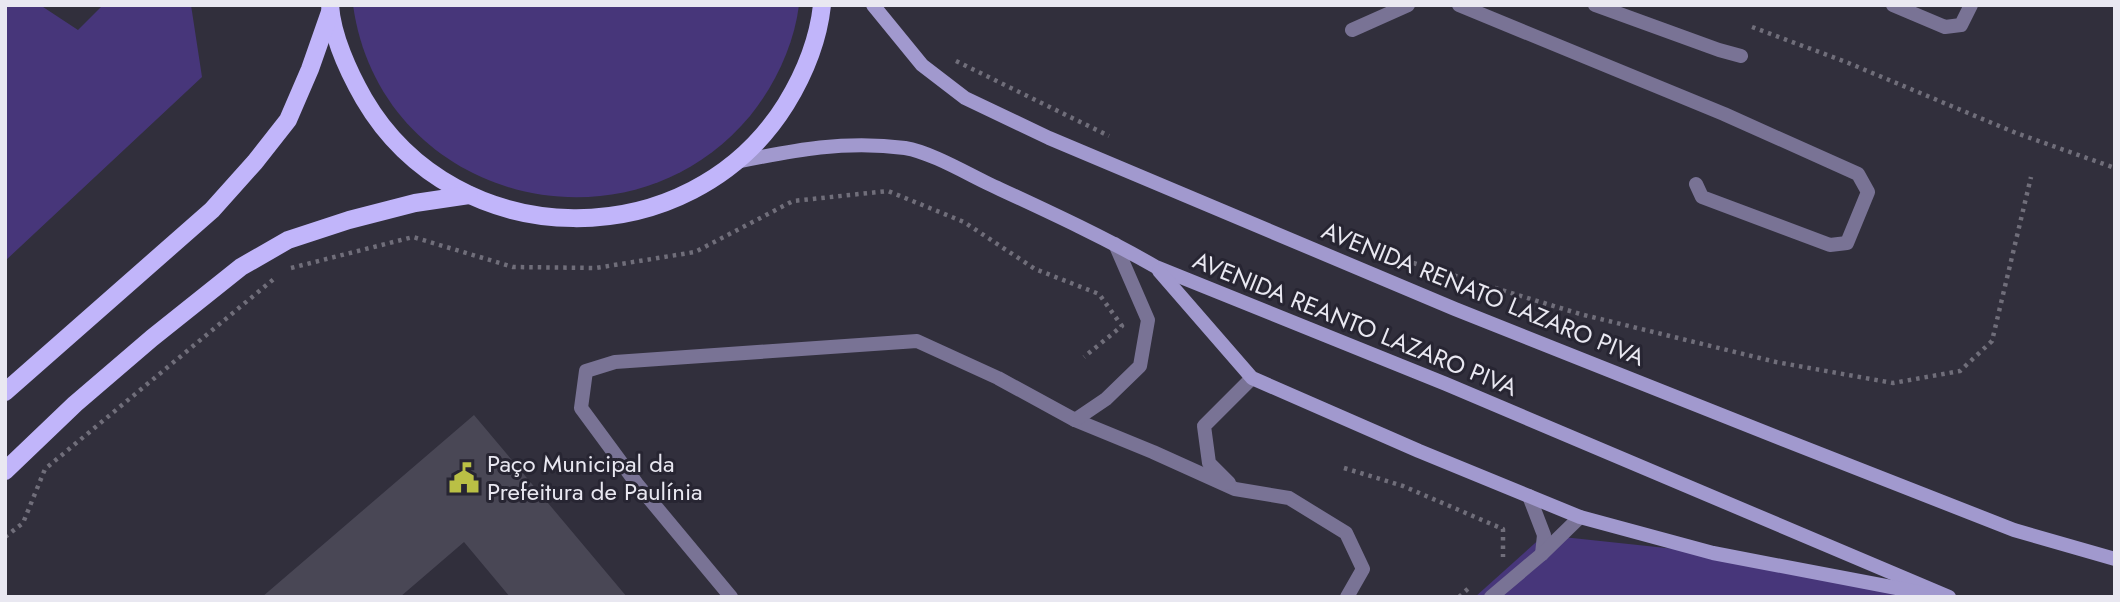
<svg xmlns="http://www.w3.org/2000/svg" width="2120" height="602" viewBox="0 0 2120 602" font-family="Jost,sans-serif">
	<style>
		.green { fill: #47367a }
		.building { fill: #494755 }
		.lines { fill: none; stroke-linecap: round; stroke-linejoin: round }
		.path { stroke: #706e7a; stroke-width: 4.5; stroke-dasharray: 3.5 5; stroke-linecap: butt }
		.lane { stroke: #797395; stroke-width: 14 }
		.street { stroke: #797395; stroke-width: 14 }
		.secondary { stroke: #a199ce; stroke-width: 14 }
		.primary { stroke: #c1b5fa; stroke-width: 18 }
		.labels { text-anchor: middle; stroke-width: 6; stroke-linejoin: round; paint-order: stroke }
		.street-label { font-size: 24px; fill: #e9e8f1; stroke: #272532 }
		.poi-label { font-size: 24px; fill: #e9e8f1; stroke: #272532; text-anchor: start }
	</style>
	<rect width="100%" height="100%" fill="#312f3c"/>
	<!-- green -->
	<g class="green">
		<path d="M5,5H40L78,30L103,5H191L202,77L5,261Z"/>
		<path d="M353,5H799C794,45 775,85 750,116C626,264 380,200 353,5Z"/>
		<path d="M1544,535L1713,553L1940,597H1475Z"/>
	</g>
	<!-- building -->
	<path class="building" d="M474,415L627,597H510L464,542L400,597H262Z"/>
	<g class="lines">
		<!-- path -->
		<g class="path">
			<path d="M1752,27L1846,62L2016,133L2115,168"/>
			<path d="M956,61L1109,136"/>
			<path d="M1397,258L1580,314L1776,362L1893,383L1960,371L1992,341L2031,177"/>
			<path d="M291,268L413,237L513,267L596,268L695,252L793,201L888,191L964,222L1035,269L1099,294L1122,326L1084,357"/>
			<path d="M1344,468L1403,486L1503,529V557"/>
			<path d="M5,537L23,523L45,469L275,278"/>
			<path d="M1459,597L1471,586"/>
		</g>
		<!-- lane -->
		<g class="lane">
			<path d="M1459,5L1724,114L1858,174L1868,192L1847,243L1830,245L1702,197L1696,184"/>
			<path d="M1595,5L1719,50L1741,56"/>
			<path d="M1893,5L1945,27L1961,25L1971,5"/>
			<path d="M1352,30L1408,5"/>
			<path d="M1075,420L1153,452L1235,489L1289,498L1346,533L1363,569L1347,597"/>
			<path d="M1229,483L1209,463L1204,426L1252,378"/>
			<path d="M731,597L637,484L581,408L586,371L615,362L917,341L998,378L1075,420L1106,399L1140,366L1148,320L1115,244"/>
		</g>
		<!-- street -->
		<g class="street">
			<path d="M1529,496L1544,535L1542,554"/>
			<path d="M1491,597L1542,554L1580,517"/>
		</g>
		<!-- secondary -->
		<g class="secondary">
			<path d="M873,5L922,65L965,98L1049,138L1455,309L1782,439L2014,530L2115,559"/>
			<path d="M736,162C795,150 845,140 905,148C930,152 966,173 989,184C1045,210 1102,236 1156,267L1446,384L1949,597"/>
			<path d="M1159,271L1252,378L1419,451L1580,517L1713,553L1928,594"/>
		</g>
		<!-- primary -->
		<g class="primary">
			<path d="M330,5C332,36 349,73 364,99C456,256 690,258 786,104C805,73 818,42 822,5"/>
			<path d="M5,392L212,210L255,162L288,120L310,69L330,12"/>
			<path d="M5,471L75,404L152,338L241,267L288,240L349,220L415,203L469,195"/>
		</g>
	</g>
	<!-- icons -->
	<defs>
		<g id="civic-bare" transform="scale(2.415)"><path d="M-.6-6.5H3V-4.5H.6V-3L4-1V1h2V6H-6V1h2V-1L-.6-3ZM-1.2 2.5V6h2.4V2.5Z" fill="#bac045" stroke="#272532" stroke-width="2.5" paint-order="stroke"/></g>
	</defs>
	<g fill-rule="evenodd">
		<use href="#civic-bare" x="464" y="478"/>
	</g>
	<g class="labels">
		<!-- street labels -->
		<g class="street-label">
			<text transform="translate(1483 294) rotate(22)" y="8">AVENIDA RENATO LAZARO PIVA</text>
			<text transform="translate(1355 324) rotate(22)" y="8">AVENIDA REANTO LAZARO PIVA</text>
		</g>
		<!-- poi labels -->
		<g class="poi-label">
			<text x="487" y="472">Paço Municipal da<tspan x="487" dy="28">Prefeitura de Paulínia</tspan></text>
		</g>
	</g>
	<!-- border -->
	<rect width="2120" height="602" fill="none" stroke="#e9e8f1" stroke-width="14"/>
</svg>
